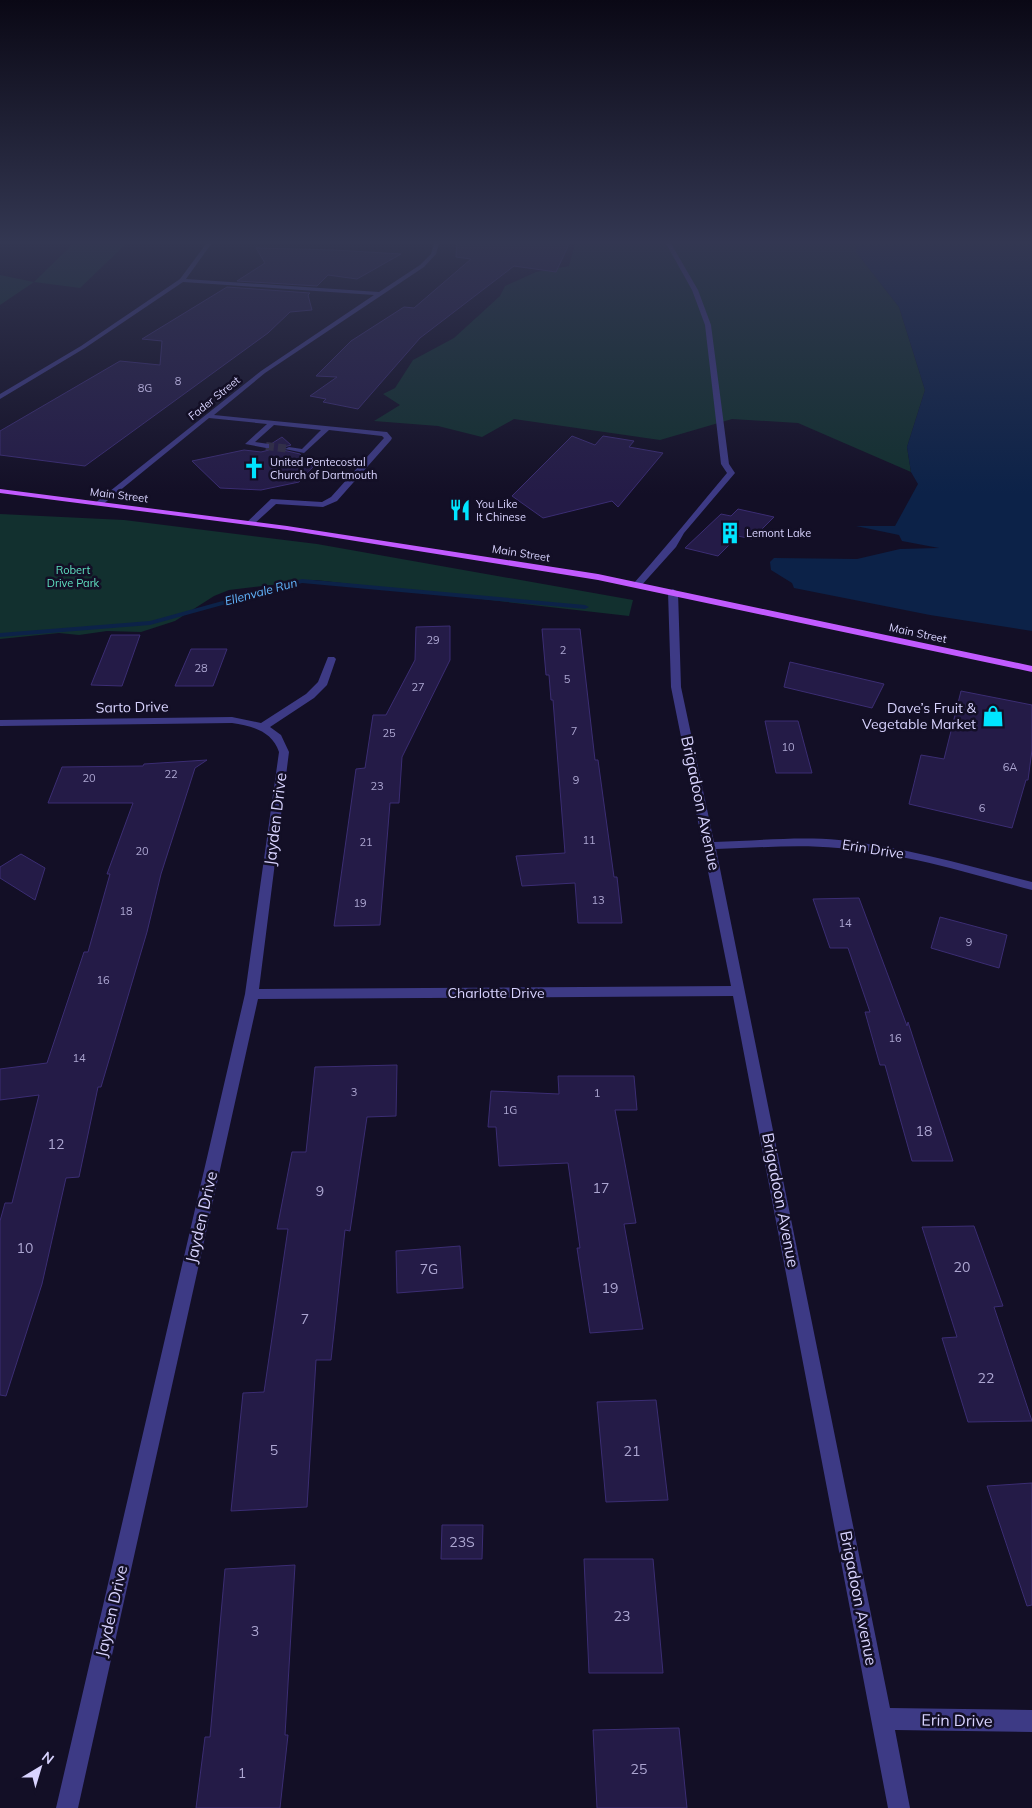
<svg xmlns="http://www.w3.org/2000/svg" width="1032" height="1808" viewBox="0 0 1032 1808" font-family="Mulish,sans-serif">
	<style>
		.green { fill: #12302f }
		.water { fill: #0c2248 }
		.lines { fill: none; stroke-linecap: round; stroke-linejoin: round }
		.stream { fill: #0c2248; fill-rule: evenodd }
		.building { fill: #241b47; stroke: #3b2d73 }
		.minor-tunnel { stroke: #312d47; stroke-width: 8; stroke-dasharray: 8 4; stroke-linecap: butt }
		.minor { fill: #3d3a85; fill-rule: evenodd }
		.major { fill: #c25bff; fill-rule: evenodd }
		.labels { text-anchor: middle; stroke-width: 5; stroke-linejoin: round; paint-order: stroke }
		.number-label { font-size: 11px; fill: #aca6d1 }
		.far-street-label { font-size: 11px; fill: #d9d4ff; stroke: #130f26 }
		.far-poi-label { font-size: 11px; fill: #d9d4ff; stroke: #130f26; text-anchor: start }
		.far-park-label { font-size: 11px; fill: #5fe0c0; stroke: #130f26 }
		.far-water-label { font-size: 12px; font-style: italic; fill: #62b6ff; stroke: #130f26 }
		.street-label { font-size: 14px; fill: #d9d4ff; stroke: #130f26 }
		.poi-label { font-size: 14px; fill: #d9d4ff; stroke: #130f26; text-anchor: end }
		.near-number-label { font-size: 14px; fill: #aca6d1 }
		.near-street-label { font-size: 16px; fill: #d9d4ff; stroke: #130f26 }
	</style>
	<rect width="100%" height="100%" fill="#130f26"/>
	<!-- green -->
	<g class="green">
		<path d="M77,240H130L80,288L34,282L0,305V275L34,282Z"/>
		<path d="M576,240H858L856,252L899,307L925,390L907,447L911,472L798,423L732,419L660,440L514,419L482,437L438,426L374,421L400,405L383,394L395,388L413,360L454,338L500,296L505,286L536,272L569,266Z"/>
		<path d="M0,514L124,520L317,544L633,600L629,616L315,580L229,590L214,596L175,621L141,632L107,631L79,635L59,633L0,639Z"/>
	</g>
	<!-- water -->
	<path class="water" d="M858,240H1032V631L930,615L794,588L792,583L771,570L770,562L774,558L857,559L900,549L939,548L902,541L899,535L856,526H895L918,484L911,472L907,447L925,390L899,307L856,252Z"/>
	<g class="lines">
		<!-- stream -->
		<path class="stream" d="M302,579L585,605L589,607L585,609L302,583L150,625L0,637V633L150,621Z"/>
	</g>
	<!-- building -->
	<g class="building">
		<path d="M457,240H571L556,272L514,266L420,338L358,409L323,402L326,399L310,396L337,377L316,376L351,341L404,307L414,308L471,259L456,257Z"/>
		<path d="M256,248L334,250L401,254L357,279L328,275L317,286L237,281L265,263Z"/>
		<path d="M227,287L310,293L308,295L312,310L290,312L268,333L85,466L0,455V431L120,361L160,365L162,341L142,339Z"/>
		<path d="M572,436L595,445L603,436L634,441L629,447L663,453L618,507L612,501L543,518L512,496Z"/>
		<path d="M282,437L291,445L284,447L283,450L300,454L313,467L299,482L261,490L220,488L192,461L244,450L261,452L269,450L271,444Z"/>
		<path d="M738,509L774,517L752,539L738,536L718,556L685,548L721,514L731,516Z"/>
		<path d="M450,626V660L402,757L399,803H390L380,925L334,926L356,769L365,768L373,715H386L415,660L416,627Z"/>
		<path d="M542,629H580L595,760H598L614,877H617L622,923H578L575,883L522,886L516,856L565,853L553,700H551L549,675H546Z"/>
		<path d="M111,635H140L122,686L91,685Z"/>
		<path d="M191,649H227L213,686H175Z"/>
		<path d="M790,662L884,684L872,708L784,687Z"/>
		<path d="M961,691L1032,705V750L1028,780H1026L1012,828L909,804L921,755L944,759Z"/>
		<path d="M765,721H798L812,773H776Z"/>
		<path d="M207,760L195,768L161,874L147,932L101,1087H98L79,1177L66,1178L42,1284L6,1396L0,1395V1221L5,1203H12L39,1095L0,1100V1069L47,1063L84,952H88L110,874H107L133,803H48L62,767L143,766L144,764Z"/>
		<path d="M21,854L45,868L35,900L0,878V867Z"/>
		<path d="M859,898L907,1026L908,1022L953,1161H912L885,1065H880L865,1012H870L848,948H830L813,899Z"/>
		<path d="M940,917L1007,935L999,968L931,948Z"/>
		<path d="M397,1065L396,1116L367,1117L350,1231L345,1230L331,1360H316L307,1507L231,1511L243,1393L264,1392L288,1229H277L292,1152H306L315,1067Z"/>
		<path d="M558,1076H634L637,1110H615L636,1223L624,1224L643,1329L590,1333L577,1248H580L568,1163L499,1166L496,1127H488L491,1091L559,1094Z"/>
		<path d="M974,1226L1003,1306L994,1307L1032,1421L968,1422L942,1338L957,1337L922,1227Z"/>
		<path d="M460,1246L463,1288L397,1293L396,1251Z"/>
		<path d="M656,1400L668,1500L606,1502L597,1402Z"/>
		<path d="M1032,1483V1605L1027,1606L987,1486Z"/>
		<path d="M442,1525H483L482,1559H441Z"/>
		<path d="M584,1559H653L663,1673H589Z"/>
		<path d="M295,1565L285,1735H288L280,1808H196L205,1737H210L225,1569Z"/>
		<path d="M679,1728L687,1808H597L593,1730Z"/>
	</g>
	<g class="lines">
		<!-- minor-tunnel -->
		<path class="minor-tunnel" d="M266,446L289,449"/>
		<!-- minor -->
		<g class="minor">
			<path d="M0,240H4L0,244Z"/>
			<path d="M209,240H214L186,279L379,292L420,265L431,254L435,240H440L436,254L424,267L265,373L214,415L387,432L392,438L391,440L337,501L323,507L276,504L253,525L246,523L271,499L322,502L331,497L384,438L382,436L329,430L304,453L285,449L289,447L302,449L321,430L274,425L255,442L269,444V448H266L245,444L267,424L209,418L102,505L95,503L261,371L374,295L183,282L85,348L0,399V394L81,346L180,279Z"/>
			<path d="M664,240H669L698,290L711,325L729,464L735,473L684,533L676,547L640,587H634V583C666,547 696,510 727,473L721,464L705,325L692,290Z"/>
			<path d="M673,589L678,592L681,687L714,842C756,841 798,836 839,840C905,847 968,866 1032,882V890C968,873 904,853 838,848C797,844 756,848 716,849L890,1708L1032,1710V1732L895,1730L910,1808H888L733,996L258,999L78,1808H56L245,994L279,752C272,731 252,726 232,723L0,726V720L232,717L261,723L306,694L318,682L328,657H334L336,659L327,685L314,698L270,727L281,735L289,752L259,989L731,986L671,687L668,592Z"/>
		</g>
		<!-- major -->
		<path class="major" d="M0,489L287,526L598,574L1032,666V672L598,580L287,530L0,493Z"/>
	</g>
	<!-- sky -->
	<linearGradient id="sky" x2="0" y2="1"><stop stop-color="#0a0815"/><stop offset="0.49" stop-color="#333752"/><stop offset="1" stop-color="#333752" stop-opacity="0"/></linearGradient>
	<rect width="1032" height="494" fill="url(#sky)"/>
	<!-- icons -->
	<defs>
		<g id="church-bare" transform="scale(1.725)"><path d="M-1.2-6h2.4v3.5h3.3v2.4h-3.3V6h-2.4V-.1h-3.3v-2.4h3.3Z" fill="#00e5ff" stroke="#130f26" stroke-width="2.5" paint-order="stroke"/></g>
		<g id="restaurant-bare" transform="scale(1.725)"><path d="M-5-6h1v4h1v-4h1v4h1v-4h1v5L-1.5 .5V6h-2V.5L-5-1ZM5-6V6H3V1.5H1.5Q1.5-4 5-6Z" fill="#00e5ff" stroke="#130f26" stroke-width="2.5" paint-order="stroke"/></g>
		<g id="building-bare" transform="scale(1.725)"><path d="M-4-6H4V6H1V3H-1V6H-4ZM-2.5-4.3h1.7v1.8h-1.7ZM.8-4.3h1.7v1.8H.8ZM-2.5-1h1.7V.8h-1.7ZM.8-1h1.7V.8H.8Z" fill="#00e5ff" stroke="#130f26" stroke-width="2.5" paint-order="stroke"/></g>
		<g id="shop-bare" transform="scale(1.725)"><path d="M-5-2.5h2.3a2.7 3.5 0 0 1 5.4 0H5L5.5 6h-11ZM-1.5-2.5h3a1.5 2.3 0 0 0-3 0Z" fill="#00e5ff" stroke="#130f26" stroke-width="2.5" paint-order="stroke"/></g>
	</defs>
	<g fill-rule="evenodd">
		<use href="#church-bare" x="254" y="468"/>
		<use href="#restaurant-bare" x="460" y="510"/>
		<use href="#building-bare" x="730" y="533"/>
		<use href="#shop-bare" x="993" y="716"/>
	</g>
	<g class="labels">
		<!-- number labels -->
		<g class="number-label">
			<text x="178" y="385">8</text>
			<text x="145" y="392">8G</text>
			<text x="433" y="644">29</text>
			<text x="563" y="654">2</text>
			<text x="201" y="672">28</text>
			<text x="567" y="683">5</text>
			<text x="418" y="691">27</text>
			<text x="574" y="735">7</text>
			<text x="389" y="737">25</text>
			<text x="788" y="751">10</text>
			<text x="1010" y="771">6A</text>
			<text x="171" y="778">22</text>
			<text x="89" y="782">20</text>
			<text x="576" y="784">9</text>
			<text x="377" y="790">23</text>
			<text x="982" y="812">6</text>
			<text x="589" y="844">11</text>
			<text x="366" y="846">21</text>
			<text x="142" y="855">20</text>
			<text x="598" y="904">13</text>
			<text x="360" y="907">19</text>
			<text x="126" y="915">18</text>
			<text x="845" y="927">14</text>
			<text x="969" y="946">9</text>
			<text x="103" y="984">16</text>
			<text x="895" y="1042">16</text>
			<text x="79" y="1062">14</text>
			<text x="354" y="1096">3</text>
			<text x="597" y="1097">1</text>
			<text x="510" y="1114">1G</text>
		</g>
		<!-- far-street labels -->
		<g class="far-street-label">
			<text transform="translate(214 398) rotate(-39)" y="4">Fader Street</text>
			<text transform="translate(119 495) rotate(7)" y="4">Main Street</text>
			<text transform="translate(521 553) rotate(9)" y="4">Main Street</text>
			<text transform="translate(918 633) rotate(12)" y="4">Main Street</text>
		</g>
		<!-- far-poi labels -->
		<g class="far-poi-label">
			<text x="270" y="466">United Pentecostal<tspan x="270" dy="13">Church of Dartmouth</tspan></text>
			<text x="476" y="508">You Like<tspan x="476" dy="13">It Chinese</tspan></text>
			<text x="746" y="537">Lemont Lake</text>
		</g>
		<!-- far-park labels -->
		<g class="far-park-label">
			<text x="73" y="574">Robert<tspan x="73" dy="13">Drive Park</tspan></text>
		</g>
		<!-- far-water labels -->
		<g class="far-water-label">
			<text transform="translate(261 592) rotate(-15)" y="4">Ellenvale Run</text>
		</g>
		<!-- street labels -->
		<g class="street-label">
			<text transform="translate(132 707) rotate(-1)" y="5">Sarto Drive</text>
			<text transform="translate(873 849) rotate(9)" y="5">Erin Drive</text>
			<text x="496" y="998">Charlotte Drive</text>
		</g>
		<!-- poi labels -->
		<g class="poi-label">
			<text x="976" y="713">Dave’s Fruit &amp;<tspan x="976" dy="16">Vegetable Market</tspan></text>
		</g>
		<!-- near-number labels -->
		<g class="near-number-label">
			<text x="924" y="1136">18</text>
			<text x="56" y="1149">12</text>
			<text x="601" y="1193">17</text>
			<text x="320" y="1196">9</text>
			<text x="25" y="1253">10</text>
			<text x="962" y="1272">20</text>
			<text x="429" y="1274">7G</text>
			<text x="610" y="1293">19</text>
			<text x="305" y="1324">7</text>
			<text x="986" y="1383">22</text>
			<text x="274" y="1455">5</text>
			<text x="632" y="1456">21</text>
			<text x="462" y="1547">23S</text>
			<text x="622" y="1621">23</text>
			<text x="255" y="1636">3</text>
			<text x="639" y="1774">25</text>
			<text x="242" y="1778">1</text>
		</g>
		<!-- near-street labels -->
		<g class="near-street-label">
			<text transform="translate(701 803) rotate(78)" y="6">Brigadoon Avenue</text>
			<text transform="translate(275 819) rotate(-83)" y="6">Jayden Drive</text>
			<text transform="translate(781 1200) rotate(79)" y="6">Brigadoon Avenue</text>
			<text transform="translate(201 1217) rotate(-77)" y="6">Jayden Drive</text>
			<text transform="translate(859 1598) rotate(79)" y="6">Brigadoon Avenue</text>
			<text transform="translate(111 1611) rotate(-77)" y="6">Jayden Drive</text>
			<text transform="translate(957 1720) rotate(1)" y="6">Erin Drive</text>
		</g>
	</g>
	<!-- north arrow -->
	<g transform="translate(40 1768) rotate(38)" stroke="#130f26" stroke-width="4" paint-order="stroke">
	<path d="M0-4L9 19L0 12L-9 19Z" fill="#d9d4ff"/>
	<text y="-8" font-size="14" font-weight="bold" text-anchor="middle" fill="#d9d4ff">N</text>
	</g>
</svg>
